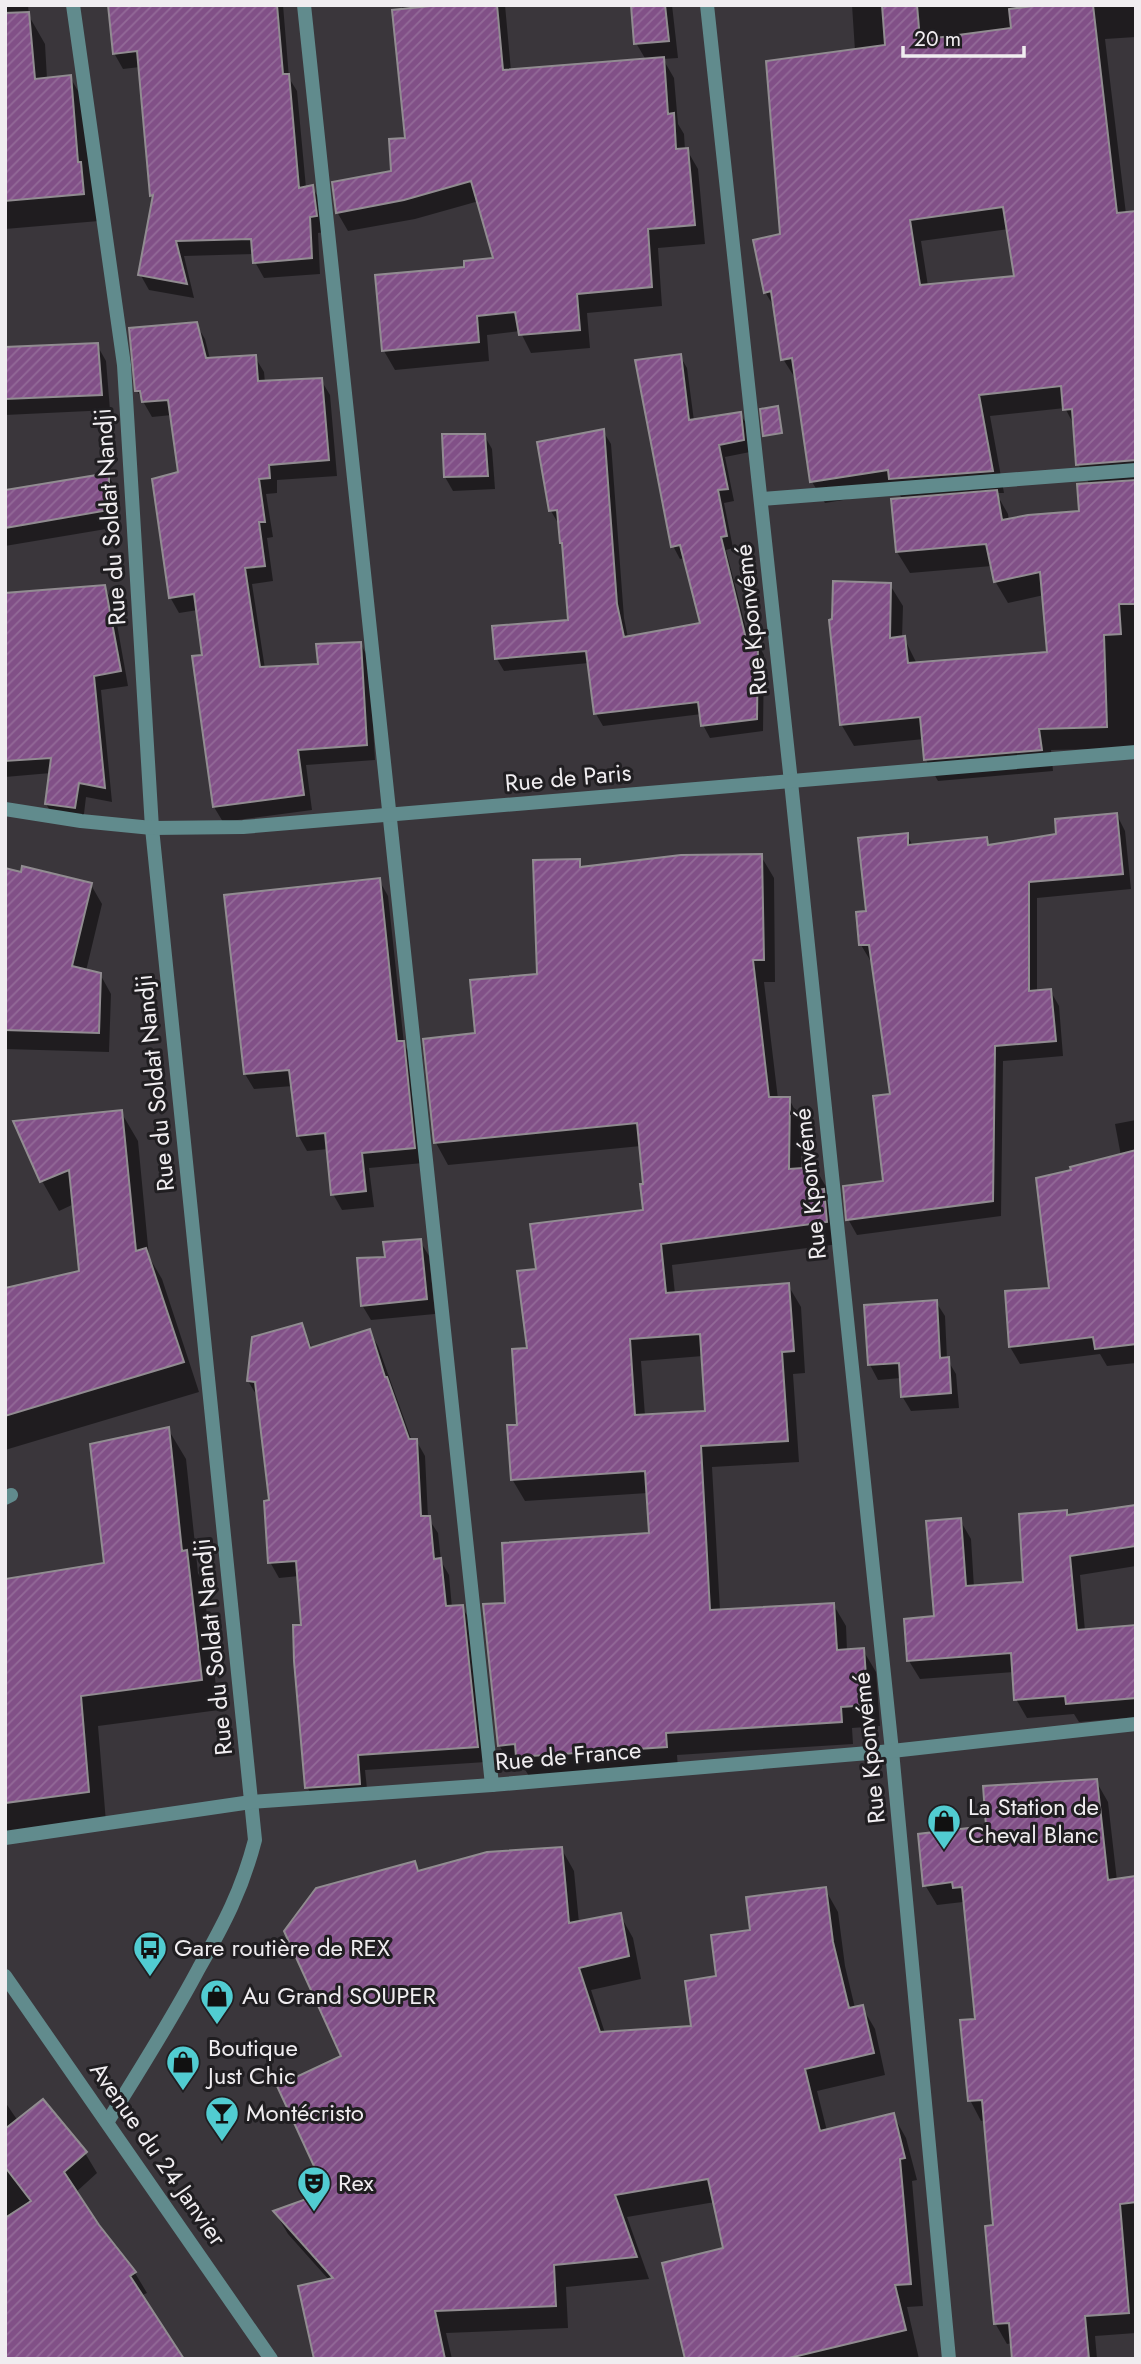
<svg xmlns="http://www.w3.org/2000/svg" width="1141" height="2364" viewBox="0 0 1141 2364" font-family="Jost,sans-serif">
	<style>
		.shadow { fill: #0007; fill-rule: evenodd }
		.building { fill: url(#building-hatch); stroke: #918c91; stroke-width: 2; fill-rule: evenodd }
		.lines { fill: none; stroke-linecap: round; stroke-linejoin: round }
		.service { stroke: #618b8d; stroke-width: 14 }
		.minor { stroke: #618b8d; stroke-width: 14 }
		.tertiary { stroke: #618b8d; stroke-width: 14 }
		.labels { text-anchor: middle; stroke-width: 6; stroke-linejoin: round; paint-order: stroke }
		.street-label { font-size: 24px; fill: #f0edf0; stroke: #201e21 }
		.poi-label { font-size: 24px; fill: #f0edf0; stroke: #201e21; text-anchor: start }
	</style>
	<defs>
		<pattern id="building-hatch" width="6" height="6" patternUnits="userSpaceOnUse" patternTransform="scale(1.75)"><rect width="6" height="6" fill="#815087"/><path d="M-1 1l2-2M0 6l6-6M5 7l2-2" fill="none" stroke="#936a98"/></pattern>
	</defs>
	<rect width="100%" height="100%" fill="#3a363b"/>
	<!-- shadow -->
	<g class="shadow">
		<path d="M5,5H28L29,16L45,44L47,79L70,77L86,105L99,221L5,229Z"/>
		<path d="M110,5H283L289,78L297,91L306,188L312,187L321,202L324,232L318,233L320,274L264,278L255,262L254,254L184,256L194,298L149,290L140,274L154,199L152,195L140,67L123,69L114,53Z"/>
		<path d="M402,5H505L511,71L646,60L636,43L632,5H672L678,58L663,59L674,78L678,124L684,134L685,150H687L698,169L705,244L658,248L662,306L587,313L590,348L531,353L520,331L487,335L489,361L395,370L384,351L466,269L495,259L479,201L415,219L348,231L337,212L393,172L407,140Z"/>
		<path d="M852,5H1136V37L1105,39L1126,214L1136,213V748L1051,750L1053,771L938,781L926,760L924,739L854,746L841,724L890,585L903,606L902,638H904L917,664L1049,654L1044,595L1008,603L995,581L992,566L910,573L897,552L892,500L902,499L898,491L825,503L812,482L797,381L783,359L776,310L765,292L782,236L855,51ZM1009,229L1016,278L928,286L921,241ZM1065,408L1075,427L1078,464L1090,485L1081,512L1009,521L1008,514L996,493H1004L990,416Z"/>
		<path d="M196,324L205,339L210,359L255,357L264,372L265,383L321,380L330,395L337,476L277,480V493L266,494L273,537L267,538L273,581L252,584L265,669L320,666L360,643L369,659L375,760L306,765L312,810L223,822L214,807L204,656L198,610L179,613L170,597L180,473L172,415L152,417L137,391Z"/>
		<path d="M97,345L106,361L110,410L5,415V349Z"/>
		<path d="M680,356L687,368L694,421L740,414L748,426L750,452L725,457L734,501L724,503L733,548L726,550L750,644L757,642L764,655L763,731L710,738L703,725L702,714L603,726L596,714L589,663L504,671L497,659L570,621L564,546L558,523L551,511L539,443L603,431L611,444L624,618L628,638L702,624L685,558L680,559L673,546Z"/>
		<path d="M484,435L492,449L495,489L453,491L445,477Z"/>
		<path d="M108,475L118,492V527L5,546V492Z"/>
		<path d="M104,587L113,602L128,686L101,690L112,802L86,797L83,822L55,819L46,804L51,773L5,777V595Z"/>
		<path d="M1117,815L1125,831L1131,889L1037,898V992L1050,990L1059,1006L1063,1056L1003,1061L1001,1216L857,1235L848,1219L885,1183L892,1096L873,960H870L861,945L868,913L907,835L913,846L986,839L990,846L1058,836Z"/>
		<path d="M761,856L774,878L775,982H764L778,1099H789L801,1121V1170L815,1168L828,1190L839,1244L672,1265L675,1294L788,1285L801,1307L805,1373L793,1374L799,1462L712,1467L720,1611L833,1604L846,1626L847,1651L863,1650L876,1672L880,1726L852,1728L853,1744L677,1755L678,1768L530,1778L523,1766L512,1767L499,1745L507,1604L651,1535L648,1493L525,1501L512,1479L538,1270L644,1212L645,1185L641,1146L448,1165L436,1143L425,1040L477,1035L539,976L579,861L583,868ZM703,1356L706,1413L645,1416L641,1361Z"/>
		<path d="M5,870L91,885L102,904L86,971L100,974L111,994L109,1052L5,1049Z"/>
		<path d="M379,880L388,896L404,1044L412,1058L423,1163L369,1168L374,1207L342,1210L333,1194L329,1149L307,1151L298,1135L293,1086L254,1089L245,1074Z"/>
		<path d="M121,1112L138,1141L149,1257L162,1279L199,1392L5,1450V1289L81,1272L74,1204L59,1211L42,1181L16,1123Z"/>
		<path d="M1136,1120V1363L1107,1366L1100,1354L1020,1364L1010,1347L1051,1289L1121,1156L1115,1124Z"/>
		<path d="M420,1241L429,1256L435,1314L371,1320L362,1305L387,1259Z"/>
		<path d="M936,1302L945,1316L947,1359L956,1374L959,1408L911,1411L902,1396L901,1378L878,1380L870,1365Z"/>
		<path d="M301,1325L313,1349L369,1331L378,1346L412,1441L416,1440L425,1456L428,1518L438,1533L441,1561L449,1575L452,1608L462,1607L471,1622L486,1762L365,1770L368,1798L316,1802L307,1787L303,1626L299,1576L279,1578L270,1562L271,1502L257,1396L248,1381Z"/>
		<path d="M168,1429L186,1459L198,1573L203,1583L219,1710L98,1726L106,1822L5,1835V1581L106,1565Z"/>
		<path d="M1136,1507V1566L1080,1575L1085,1631L1136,1627V1717L1079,1722L1074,1714L1027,1718L1016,1699L1014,1672L920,1679L909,1661L936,1618L960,1520L971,1539L974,1588L1025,1584L1066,1512L1068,1517Z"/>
		<path d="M1096,1781L1108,1802L1117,1881L1136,1878V2333L1095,2336L1097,2359H1014L1013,2343L1007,2344L995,2323V2227L986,2120L981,2121L970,2100L977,2020L966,1906L963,1902L937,1905L925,1885L987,1828Z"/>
		<path d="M561,1848L574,1871L579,1923L620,1915L633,1938L641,1979L591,1990L605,2033L693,2027L718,1978L752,1932L825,1889L838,1912L845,1966L855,2008L862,2007L875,2029L885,2075L817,2091L827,2131L893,2115L906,2138L917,2180L912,2181L923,2306L907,2307L919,2359H687L726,2249L715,2202L627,2217L649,2279L566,2287L568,2328L446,2333L452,2359H315L330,2281L288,2234L275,2212L328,2193L343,2057L415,1863L420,1872Z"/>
		<path d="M5,2102L18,2121L85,2153L97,2173L75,2193L98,2226L135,2273L147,2293L5,2359Z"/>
	</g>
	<!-- building -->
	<g class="building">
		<path d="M108,5H277L283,74H289L299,188L313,185L317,216L310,217L312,258L253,263L251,239L176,241L187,284L138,275L153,195L150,196L137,51L113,54Z"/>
		<path d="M440,5H497L503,70L664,57L668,114L674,113L676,149L688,148L695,225L648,229L652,287L577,294L580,330L519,335L515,312L477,316L479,342L382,351L375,275L464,267V261L493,258L471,181L404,200L336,213L332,182L391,171L389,139L405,138L392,10Z"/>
		<path d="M631,5H665L669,41L634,44Z"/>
		<path d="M882,5H917L920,40L1011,28L1009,9L1041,5H1093L1117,213L1136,211V460L1076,465L1072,409L1063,410L1061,386L979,395L993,471L889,479L888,470L810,482L792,358L781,360L771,291L764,293L753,240L780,234L766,61L885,45ZM1003,207L1014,276L920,285L910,220Z"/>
		<path d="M29,12L35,79L71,75L78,162H81L84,194L5,201V13Z"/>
		<path d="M197,322L206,358L256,355L258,381L322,378L329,460L269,465L270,478L259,479L265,522H259L265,566L245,568L260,667L318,664L316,644L361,642L367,745L298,750L304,795L213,807L192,656L202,655L194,594L169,598L152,479L178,472L168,400L142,402L140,391H135L129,328Z"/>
		<path d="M98,343L102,395L5,399V347Z"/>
		<path d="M681,354L689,420L741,412L744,440L719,445L728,489L718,490L727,536L721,537L747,643L758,640L757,719L701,726L698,702L594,714L586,651L495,659L492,626L568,620L562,543H560L557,510L549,511L537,442L604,429L617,604L624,637L700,623L680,545L671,547L635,360Z"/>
		<path d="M778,406L782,433L763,436L760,409Z"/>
		<path d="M442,434H485L488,476L444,477Z"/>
		<path d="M109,473V510L5,528V490Z"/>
		<path d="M1136,480V604H1119L1121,634L1104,635L1107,727L1039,729L1042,750L924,760L920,717L840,725L829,620L832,619L833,581L891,583L890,638L905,636L908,663L1047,652L1040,572L994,582L986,544L896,552L891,499L997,490L1002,520L1028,515L1079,511L1077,484Z"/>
		<path d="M105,585L121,671L94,676L105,788L79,783L75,808L45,804L51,758L5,761V593Z"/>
		<path d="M1117,813L1123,874L1029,882V991L1051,989L1056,1041L995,1046L993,1201L846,1220L843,1186L883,1181L873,1096L890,1094L869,945H859L856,912L866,911L858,838L908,833V845L987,837L988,845L1056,834L1055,819Z"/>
		<path d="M762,854L764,960H753L769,1097H790L789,1169L816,1167L818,1190L824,1189L827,1222L661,1244L666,1293L789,1283L794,1351L782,1352L788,1441L701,1446L710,1610L834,1603L837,1650L864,1648L868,1705L841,1707L842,1722L666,1733L667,1747L516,1757L515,1744L498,1746L483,1604L505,1603L502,1543L649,1533L645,1471L511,1480L507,1425H517L512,1349L527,1348L517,1271L536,1269L530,1224L643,1210L640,1184H643L637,1123L434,1143L423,1039L475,1033L470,980L537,974L533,860L580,859V867L681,855ZM700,1334L705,1411L635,1415L630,1339Z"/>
		<path d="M22,866L92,883L72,966L101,973L99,1033L5,1030V868L21,872Z"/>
		<path d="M380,878L397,1041H404L415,1148L362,1153L366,1191L331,1195L325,1133L297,1136L289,1070L244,1074L224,895Z"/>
		<path d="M122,1110L136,1251L146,1248L184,1362L5,1416V1288L79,1271L69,1170L40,1182L13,1121Z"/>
		<path d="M1136,1150V1344L1095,1349L1093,1337L1009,1347L1005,1291L1049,1288L1036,1178L1071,1170L1070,1167Z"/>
		<path d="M421,1239L427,1299L361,1306L357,1258L385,1257L383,1242Z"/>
		<path d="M937,1300L940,1358L949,1357L951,1393L901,1397L899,1363L868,1365L864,1305Z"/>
		<path d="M302,1323L310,1348L370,1329L385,1377H387L409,1439H417L421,1516H430L434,1559L441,1558L446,1606L463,1605L478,1747L358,1755L360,1784L305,1788L294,1661L293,1625H301L296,1561L268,1563L264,1501L269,1500L255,1382L247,1381L252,1337Z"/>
		<path d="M169,1427L182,1551L187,1550L202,1680L81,1696L89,1792L5,1803V1579L104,1563L90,1444Z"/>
		<path d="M1136,1505V1546L1070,1556L1077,1630L1136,1625V1698L1066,1704L1065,1696L1014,1700L1011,1653L907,1661L904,1619L934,1616L926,1521L961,1518L966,1586L1023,1582L1019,1514L1067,1510V1515Z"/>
		<path d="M1097,1779L1108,1880L1136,1876V2202L1120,2204L1129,2313L1085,2316L1089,2359H1012L1009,2323L994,2324L985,2226L993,2225L982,2100L968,2101L960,2020L975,2019L962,1887L953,1888L952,1882L923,1886L918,1834L986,1826L983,1786Z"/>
		<path d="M562,1847L569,1923L621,1913L629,1956L579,1968L600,2032L691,2026L685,1981L716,1976L711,1935L750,1930L746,1897L826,1887L833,1942L849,2008L863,2005L874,2053L805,2069L820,2131L894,2113L905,2158L900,2159L911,2284L895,2285L906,2330L785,2359H685L662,2263L723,2248L708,2179L615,2195L637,2257L554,2265L556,2306L435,2311L445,2359H314L298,2286L333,2278L273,2211L326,2192L277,2086L341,2056L284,1931L316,1888L415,1861L418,1871L487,1852Z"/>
		<path d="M43,2099L87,2152L64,2172L99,2225L136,2272L130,2276L184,2359H5V2218L31,2201L5,2167V2129Z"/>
	</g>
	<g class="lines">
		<!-- service -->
		<path class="service" d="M5,1498L11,1495"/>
		<!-- minor -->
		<g class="minor">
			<path d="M73,5L124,365L152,828L255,1840C242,1890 224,1924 199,1968C171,2021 139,2071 108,2121"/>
			<path d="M304,5L492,1785"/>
			<path d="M707,5L791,782L892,1751L949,2359"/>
			<path d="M761,499L1136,470"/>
		</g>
		<!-- tertiary -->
		<g class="tertiary">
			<path d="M5,809L81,821L152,828L243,827L1136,752"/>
			<path d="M5,1838L251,1802L492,1785L892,1751L1136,1724"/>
			<path d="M5,1976L271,2359"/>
		</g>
	</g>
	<!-- icons -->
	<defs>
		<g id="shop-pin" transform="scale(1.75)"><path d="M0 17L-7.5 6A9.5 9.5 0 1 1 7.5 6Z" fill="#51ccd1" stroke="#201e21"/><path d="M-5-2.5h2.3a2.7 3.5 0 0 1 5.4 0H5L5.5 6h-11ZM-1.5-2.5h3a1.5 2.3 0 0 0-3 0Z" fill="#111"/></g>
		<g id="bus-pin" transform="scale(1.75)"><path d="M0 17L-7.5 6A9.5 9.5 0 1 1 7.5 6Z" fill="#51ccd1" stroke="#201e21"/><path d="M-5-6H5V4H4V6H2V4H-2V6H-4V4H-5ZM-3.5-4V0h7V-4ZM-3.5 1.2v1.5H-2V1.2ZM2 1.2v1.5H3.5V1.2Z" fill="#111"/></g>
		<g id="bar-pin" transform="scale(1.75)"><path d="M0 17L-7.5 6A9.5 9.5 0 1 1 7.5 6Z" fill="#51ccd1" stroke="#201e21"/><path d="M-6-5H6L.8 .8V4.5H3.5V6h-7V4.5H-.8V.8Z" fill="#111"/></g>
		<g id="theatre-pin" transform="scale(1.75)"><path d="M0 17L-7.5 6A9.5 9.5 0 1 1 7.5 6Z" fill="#51ccd1" stroke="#201e21"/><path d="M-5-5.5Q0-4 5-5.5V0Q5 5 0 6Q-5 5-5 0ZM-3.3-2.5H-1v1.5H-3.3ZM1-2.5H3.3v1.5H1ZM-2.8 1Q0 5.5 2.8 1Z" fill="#111"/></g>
	</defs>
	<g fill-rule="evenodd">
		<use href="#shop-pin" x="944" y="1821"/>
		<use href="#bus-pin" x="150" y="1948"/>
		<use href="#shop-pin" x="217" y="1996"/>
		<use href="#shop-pin" x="183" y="2062"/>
		<use href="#bar-pin" x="222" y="2113"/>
		<use href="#theatre-pin" x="314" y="2183"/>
	</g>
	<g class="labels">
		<!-- street labels -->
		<g class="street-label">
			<text transform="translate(110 517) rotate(-94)" y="8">Rue du Soldat Nandji</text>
			<text transform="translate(751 620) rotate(-96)" y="8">Rue Kponvémé</text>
			<text transform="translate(568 778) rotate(-5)" y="8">Rue de Paris</text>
			<text transform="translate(155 1083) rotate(-96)" y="8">Rue du Soldat Nandji</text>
			<text transform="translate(810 1184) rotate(-96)" y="8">Rue Kponvémé</text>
			<text transform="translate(213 1647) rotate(-96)" y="8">Rue du Soldat Nandji</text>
			<text transform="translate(869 1748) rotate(-96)" y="8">Rue Kponvémé</text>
			<text transform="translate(568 1756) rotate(-5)" y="8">Rue de France</text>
			<text transform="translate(158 2154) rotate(55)" y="8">Avenue du 24 Janvier</text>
		</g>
		<!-- poi labels -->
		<g class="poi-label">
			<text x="968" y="1815">La Station de<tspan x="968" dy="28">Cheval Blanc</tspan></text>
			<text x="174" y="1956">Gare routière de REX</text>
			<text x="242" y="2004">Au Grand SOUPER</text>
			<text x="208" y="2056">Boutique<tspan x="208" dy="28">Just Chic</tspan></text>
			<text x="246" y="2121">Montécristo</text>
			<text x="338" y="2191">Rex</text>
		</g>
	</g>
	<!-- border -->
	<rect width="1141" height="2364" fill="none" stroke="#f0edf0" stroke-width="14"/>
	<!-- scale -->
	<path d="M903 46v10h121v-10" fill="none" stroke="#f0edf0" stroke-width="3.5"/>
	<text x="914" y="46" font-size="21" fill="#f0edf0" stroke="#201e21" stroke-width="5" paint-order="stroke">20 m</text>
</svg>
